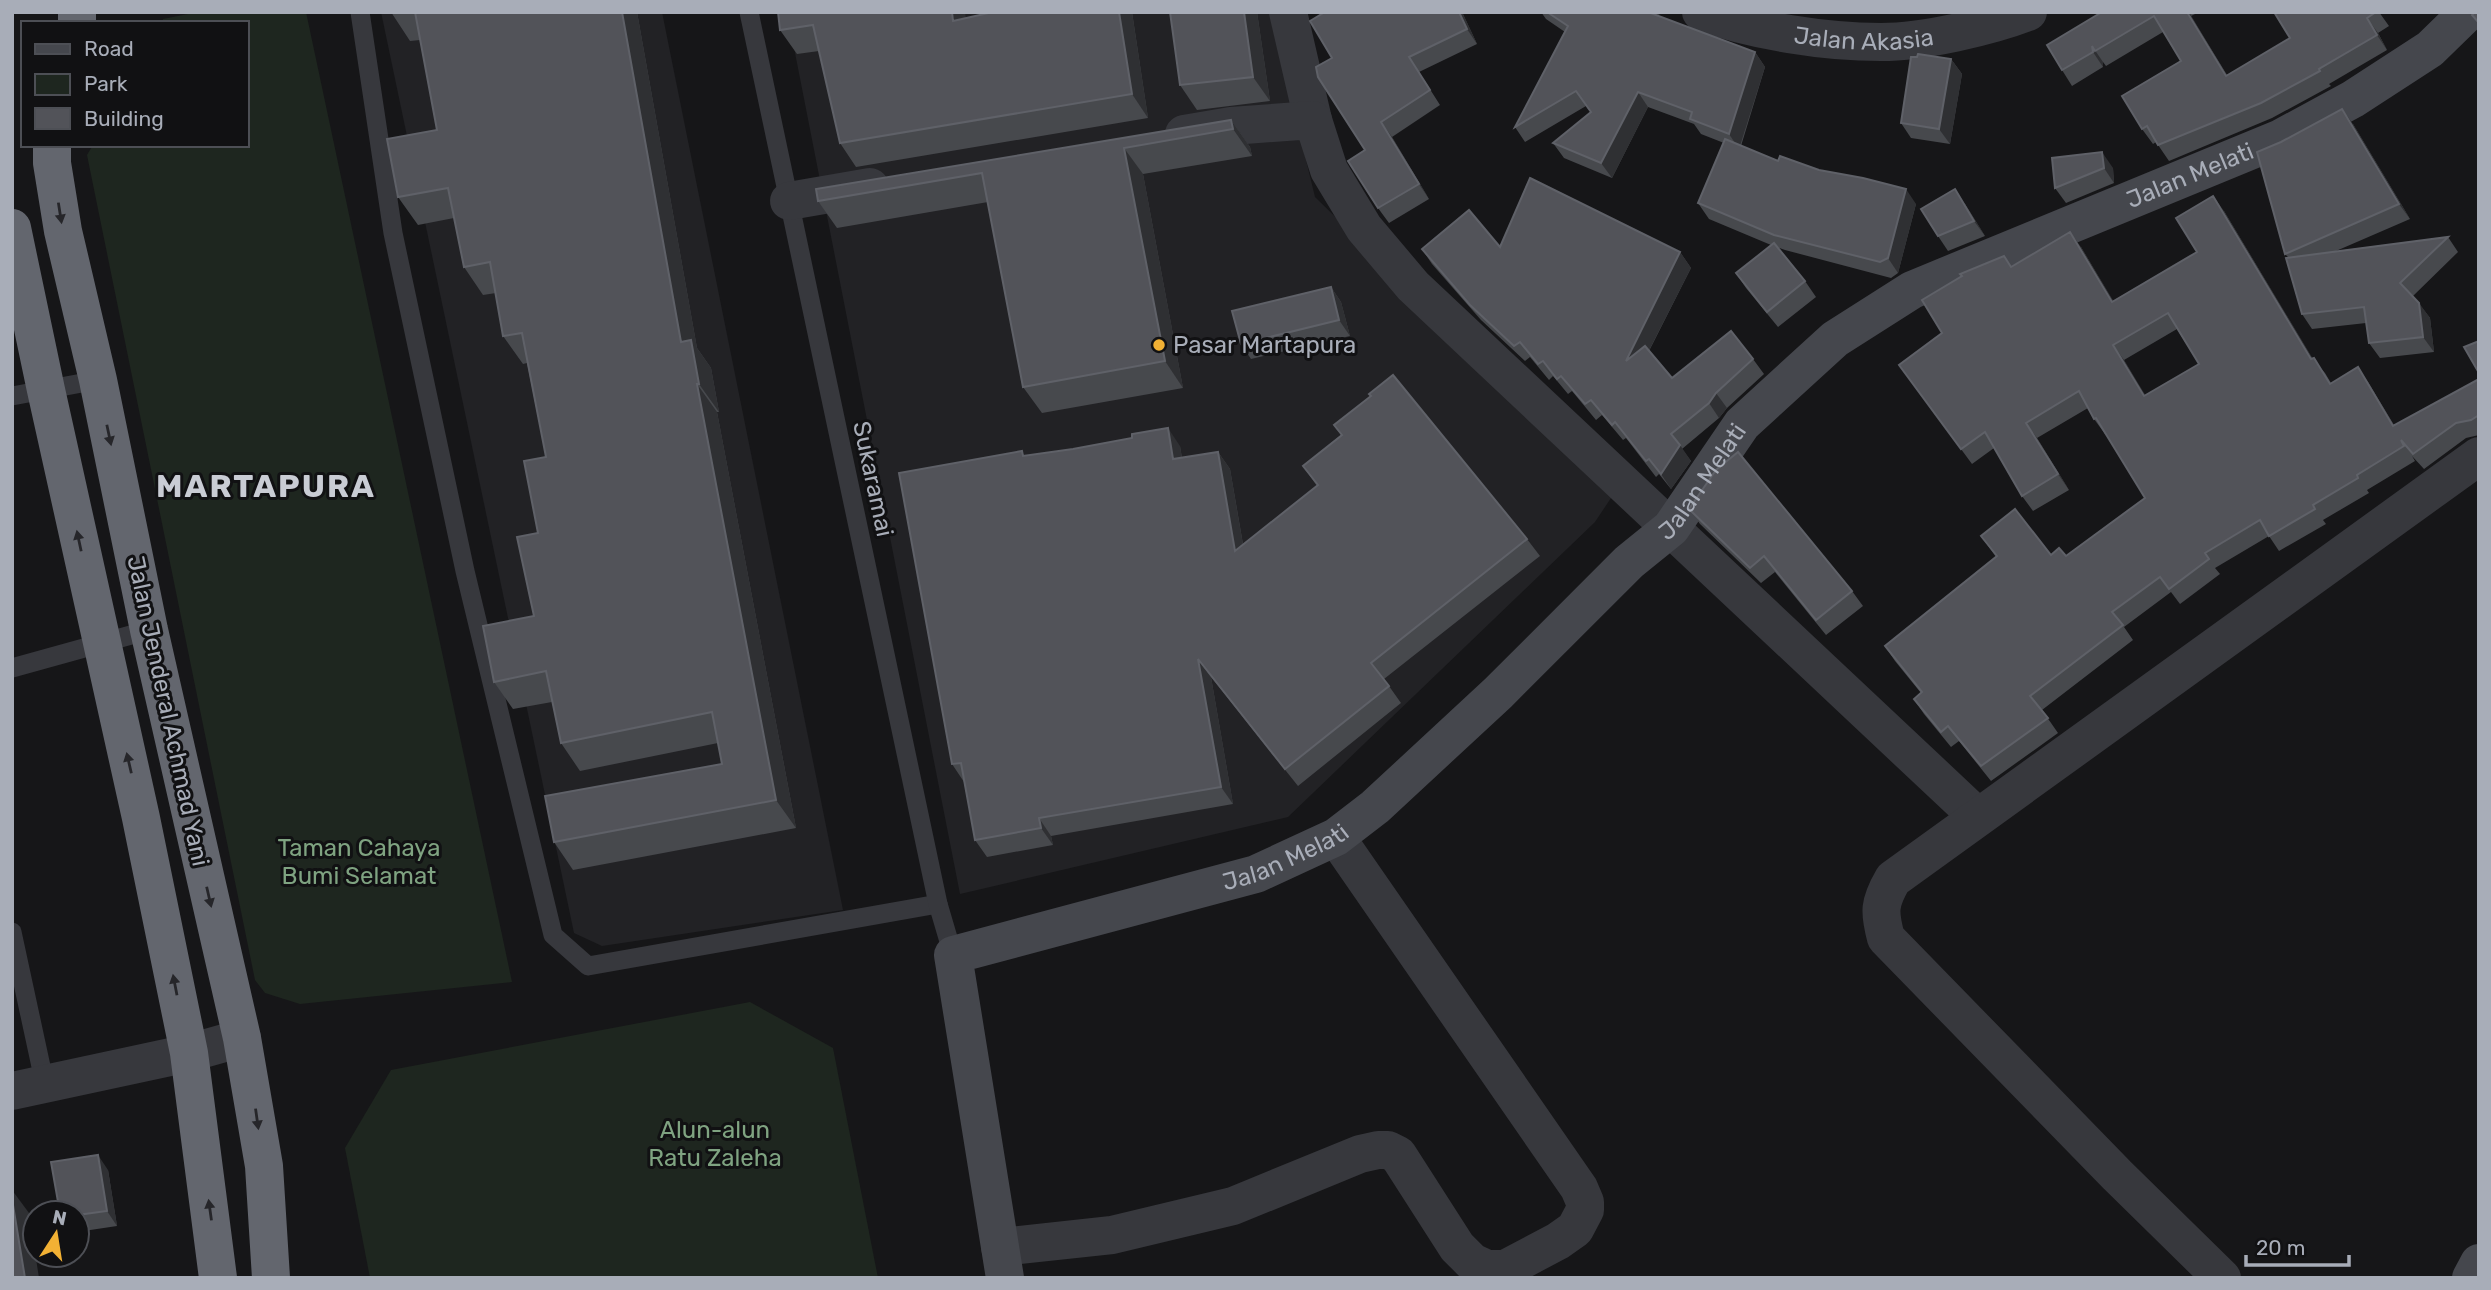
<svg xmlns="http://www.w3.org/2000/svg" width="2491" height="1290" viewBox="0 0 2491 1290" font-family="Rubik,sans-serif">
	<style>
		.built { fill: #222225 }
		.green { fill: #1e261f }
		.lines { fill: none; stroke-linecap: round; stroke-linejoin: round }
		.lane { stroke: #37383d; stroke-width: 19 }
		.street { stroke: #37383d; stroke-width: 38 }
		.secondary { stroke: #45474d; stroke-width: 38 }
		.highway { stroke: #63666e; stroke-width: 38 }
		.wall { fill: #47494d; fill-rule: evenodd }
		.shaded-wall { fill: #2f3033 }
		.building { fill: #525359; stroke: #5f6168; stroke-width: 2; fill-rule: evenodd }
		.oneway { fill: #26262a }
		.poi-dot { fill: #f2b134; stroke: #111113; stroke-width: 2.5 }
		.labels { text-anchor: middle; stroke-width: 6; stroke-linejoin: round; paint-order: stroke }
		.street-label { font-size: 24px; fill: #a8adb8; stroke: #111113 }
		.poi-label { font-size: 24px; fill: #a8adb8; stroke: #111113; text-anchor: start }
		.park-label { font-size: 24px; fill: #7fa381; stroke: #111113 }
		.district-label { font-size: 32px; font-weight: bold; letter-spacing: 2px; fill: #c9ccd4; stroke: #111113 }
	</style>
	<rect width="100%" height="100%" fill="#161618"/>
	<!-- built -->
	<g class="built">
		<path d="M381,12H662L843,910L602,946L574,933Z"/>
		<path d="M787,12H1270L1315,197L1615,492L1595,522L1288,817L960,894Z"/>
	</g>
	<!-- green -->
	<g class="green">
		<path d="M198,12H306L512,982L300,1004L265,993L255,980L87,155L93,145H247V23H162L163,19Z"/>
		<path d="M750,1002L833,1048L878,1278H370L345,1148L391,1070Z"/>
	</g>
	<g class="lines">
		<!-- lane -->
		<g class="lane">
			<path d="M360,12L393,233L465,571L553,935L588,966L938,904"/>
			<path d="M749,12L938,904L953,955"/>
			<path d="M12,396L98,380"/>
			<path d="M12,668L149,630"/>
			<path d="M12,932L45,1085"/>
		</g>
		<!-- street -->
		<g class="street">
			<path d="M1288,12L1313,120"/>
			<path id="s1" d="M1701,12C1754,31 1825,42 1881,42C1923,42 1989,27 2028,12"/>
			<path d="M1184,134L1231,126L1313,120L1329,170L1364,228L1413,286L1978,817"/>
			<path d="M789,201L870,187"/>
			<path d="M12,1091L189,1053L242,1038"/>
			<path d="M1000,1247L1112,1235L1233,1206L1360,1154L1378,1150H1388L1398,1155L1457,1247L1472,1262L1487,1269H1505L1558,1241L1575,1229L1585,1210V1202L1579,1188L1336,837"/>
			<path d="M2222,1278L2117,1175L1886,938C1879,912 1879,903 1893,879L2479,456"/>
		</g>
		<!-- secondary -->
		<g class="secondary">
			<path id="s2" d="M1005,1278L953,955L1256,874L1336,837L1375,807L1498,693L1629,562L1671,528L1742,424L1835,339L1912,290L2281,138L2353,99L2430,49L2468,12"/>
			<path d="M2471,1278L2479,1263"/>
		</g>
		<!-- highway -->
		<g class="highway">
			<path d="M77,23V12"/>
			<path d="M52,145V163L63,231L98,380L149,630L242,1038L264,1166L271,1278"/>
			<path d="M12,228L46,390L141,818L189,1053L218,1278"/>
		</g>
	</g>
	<!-- wall -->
	<g class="wall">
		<path d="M391,12H637L697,348L711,368L719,412H717L796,828L573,870L554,842L722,764L718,743L580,771L561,743L552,702L513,709L494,682L534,616L538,533L546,457L527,363L523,364L503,336L496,293L483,295L464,267L454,218L418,225L398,197L437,130L420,40L410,41Z"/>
		<path d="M778,12L966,18L1132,12L1148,118L856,167L840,143L819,51L797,54L780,30Z"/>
		<path d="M1170,12H1257L1270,101L1197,110L1180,85Z"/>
		<path d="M1462,12L1477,44L1419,72L1440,105L1392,137L1429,199L1389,223L1378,208L1365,150L1332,58Z"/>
		<path d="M1541,12H1661L1658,16L1755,52L1765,67L1741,146L1778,161L1916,204L1898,273L1891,278L1785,250L1777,247L1805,281L1816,297L1778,327L1746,288L1736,273L1771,245L1709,219L1698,203L1724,143L1701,134L1694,124L1648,107L1612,178L1564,158L1553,143L1591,112L1586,106L1525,142L1515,127L1565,32L1546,19Z"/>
		<path d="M2102,12H2199L2191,16L2227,75L2290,38L2274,12H2379L2389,26L2378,33L2387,50L2329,84L2331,86L2272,118L2169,161L2156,142L2153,144L2142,129L2181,61L2163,32L2106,66L2103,62V67L2072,86L2062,70Z"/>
		<path d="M1917,57L1951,59L1962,74L1950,144L1911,138L1901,123Z"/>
		<path d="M1231,120L1250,147L1252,156L1143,174L1183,388L1042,413L1023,387L988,202L837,228L818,201Z"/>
		<path d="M2353,124L2410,219L2336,251L2448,237L2458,252L2413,296L2430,318L2434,352L2380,358L2369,343L2366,323L2312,329L2302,314L2288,257L2285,254Z"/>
		<path d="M2052,158L2113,168L2114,183L2066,203L2055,188Z"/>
		<path d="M1965,204L1985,236L1948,251L1938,236Z"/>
		<path d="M2224,211L2312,358L2325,373L2331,383L2368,382L2394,425L2479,379V435L2466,438L2424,469L2412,456L2415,461L2367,490L2369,493L2323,520L2326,524L2279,551L2269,536L2215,568L2220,574L2180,604L2171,592L2124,627L2133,640L2042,710L2058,733L1991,781L1959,741L1951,747L1924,714L1914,699L1921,693L1895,661L1885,646L1996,557L1981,536L2051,555L2066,556L2145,498L2106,434H2105L2094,419L2088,408L2037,438L2069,490L2033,511L2022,496L1994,448L1972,464L1899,365L1942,333L2011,266L2081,247L2113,301L2197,252ZM2177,329L2199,364L2145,396L2124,360Z"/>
		<path d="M1500,247L1680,252L1691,268L1649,351L1672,378L1753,359L1764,374L1727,408L1719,418L1682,449L1691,461L1671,489L1659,474L1656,477L1626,438L1623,440L1602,415L1596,420L1572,391L1568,394L1553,376L1549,380L1530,357L1525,361L1481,320L1432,264L1422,249Z"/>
		<path d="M1331,287L1341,302L1350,336L1251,359L1241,344Z"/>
		<path d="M1334,425L1527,539L1540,556L1384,679L1401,703L1298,786L1211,677L1233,804L1051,836L1053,845L987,857L975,840L964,782L952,764L1025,456L1180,446L1182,458L1218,452L1230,469L1243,544L1317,486L1303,466L1341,435Z"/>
		<path d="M1689,509L1852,591L1863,606L1826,635L1775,572L1761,583L1700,524Z"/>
		<path d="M108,1170L117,1226L77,1232V1213Z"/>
	</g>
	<!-- shaded-wall -->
	<g class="shaded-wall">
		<path d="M622,12H637L697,348L711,368L719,412L699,384L681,342Z"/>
		<path d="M952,12H965L970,45L953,21Z"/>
		<path d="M1119,12H1132L1148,118L1132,94Z"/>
		<path d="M1244,12H1257L1270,101L1253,77Z"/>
		<path d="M1459,12H1462L1477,44L1467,29Z"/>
		<path d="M1642,12H1661L1651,25Z"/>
		<path d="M2187,12H2189L2236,91L2226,76Z"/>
		<path d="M2367,18L2378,33L2387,50L2377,35Z"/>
		<path d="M2092,46L2103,62V67L2093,52Z"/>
		<path d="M1755,52L1765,67L1739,149L1729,134Z"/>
		<path d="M1951,59L1962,74L1950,144L1939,129Z"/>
		<path d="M1638,92L1648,107L1612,178L1601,163Z"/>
		<path d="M2342,109L2353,124L2410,219L2399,204Z"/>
		<path d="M1231,120L1250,147L1252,156L1233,129Z"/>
		<path d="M1381,122L1392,137L1429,199L1419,184Z"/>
		<path d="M1124,148L1143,174L1183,388L1165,361Z"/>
		<path d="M2102,152L2113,168L2114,183L2104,168Z"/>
		<path d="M1906,189L1916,204L1898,273L1888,258Z"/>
		<path d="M1955,189L1965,204L1985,236L1974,221Z"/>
		<path d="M2213,196L2224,211L2322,374L2311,359Z"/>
		<path d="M2070,232L2081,247L2123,317L2112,302Z"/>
		<path d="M1680,252L1691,268L1636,376L1626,361Z"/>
		<path d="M1331,287L1341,302L1350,336L1339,320Z"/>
		<path d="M2419,303L2430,318L2434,352L2423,337Z"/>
		<path d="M2113,345L2124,360L2155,411L2144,396Z"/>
		<path d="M2358,367L2368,382L2403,441L2393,426Z"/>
		<path d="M697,384L717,412L796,828L776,800Z"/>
		<path d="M1716,393L1727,408L1719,418L1709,403Z"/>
		<path d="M2026,423L2037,438L2069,490L2058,474Z"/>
		<path d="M1168,428L1180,446L1185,477L1173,459Z"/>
		<path d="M1680,445L1691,461L1671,489L1661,474Z"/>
		<path d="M1218,452L1230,469L1247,568L1235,551Z"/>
		<path d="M1198,659L1211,677L1233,804L1221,787Z"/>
		<path d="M1039,818L1051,836L1053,845L1041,828Z"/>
		<path d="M98,1155L108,1170L117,1226L107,1211Z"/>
		<path d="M12,1190L29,1213L39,1278H25L12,1199Z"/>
	</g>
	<!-- building -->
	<g class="building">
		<path d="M415,12H622L681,342L691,340L699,384H697L776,800L554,842L545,796L722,764L712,712L561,743L546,671L494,682L483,626L534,616L517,537L538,533L524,461L546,457L522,333L503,336L490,262L464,267L448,188L398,197L387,139L437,130Z"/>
		<path d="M778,12H952L953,21L993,12H1119L1132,94L840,143L813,25L780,30Z"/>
		<path d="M1170,12H1244L1253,77L1180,85Z"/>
		<path d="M1325,12H1459L1467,29L1409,57L1430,90L1381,122L1419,184L1378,208L1348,161L1365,150L1318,77L1316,67L1332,58L1310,21Z"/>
		<path d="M1547,12H1648L1755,52L1729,134L1690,119L1692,112L1638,92L1601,163L1553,143L1591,112L1576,91L1515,127L1568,26Z"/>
		<path d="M2102,12H2187L2226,76L2290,38L2274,12H2376L2367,18L2377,35L2319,69L2320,71L2261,103L2158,145L2147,126L2142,129L2122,96L2181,61L2154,16L2095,51L2092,46L2093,52L2062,70L2047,45Z"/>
		<path d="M2475,12H2479V23L2472,15Z"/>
		<path d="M1918,54L1951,59L1939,129L1901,123L1911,57H1917Z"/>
		<path d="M2342,109L2399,204L2285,254L2257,152L2281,142Z"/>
		<path d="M1231,120L1233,129L1124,148L1165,361L1023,387L982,173L818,201L816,189Z"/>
		<path d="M1725,139L1778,161L1780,156L1819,170L1863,178L1906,189L1888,258L1880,262L1774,235L1698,203Z"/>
		<path d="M2102,152L2104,168L2055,188L2052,158Z"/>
		<path d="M1530,178L1680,252L1626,361L1645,346L1672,378L1731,331L1753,359L1716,393L1709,403L1671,434L1680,445L1661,474L1649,459L1646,461L1615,422L1612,425L1591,400L1585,404L1561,376L1557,379L1543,361L1538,364L1520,342L1514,346L1470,305L1422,249L1469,210L1500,247Z"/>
		<path d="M1955,189L1974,221L1938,236L1921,209Z"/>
		<path d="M2213,196L2311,359L2314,358L2330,384L2358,367L2393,426L2479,379V415L2471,420L2456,423L2413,454L2401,440L2404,446L2357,475L2358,478L2313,505L2315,509L2269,536L2260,520L2205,553L2209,559L2169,589L2160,577L2112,612L2123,625L2030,696L2048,718L1981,766L1948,726L1941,732L1914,699L1922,692L1885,646L1997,556L1981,536L2015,509L2051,555L2059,548L2066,556L2145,498L2096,418L2094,419L2079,391L2026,423L2058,474L2022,496L1985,432L1961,449L1899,365L1942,333L1922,300L1962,276L1960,274L2004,256L2011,267L2070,232L2112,302L2197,252L2176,218ZM2168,313L2199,364L2144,396L2113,345Z"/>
		<path d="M2448,237L2400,283L2419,303L2423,337L2369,343L2364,307L2302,314L2286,258Z"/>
		<path d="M1774,243L1805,281L1767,312L1736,273Z"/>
		<path d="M1331,287L1339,320L1241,344L1232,311Z"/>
		<path d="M2479,341V373L2464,347Z"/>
		<path d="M1393,375L1527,539L1371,663L1389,686L1285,769L1198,659L1221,787L1039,818L1041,828L975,840L961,763L952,764L899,473L1022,451L1023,456L1073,449L1132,438V434L1168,428L1173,459L1218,452L1235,551L1318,485L1303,466L1342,435L1334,425L1371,396L1369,394Z"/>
		<path d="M1738,452L1852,591L1816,620L1764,556L1750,568L1689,509L1716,470Z"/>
		<path d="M98,1155L107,1211L77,1215V1213H60L51,1162Z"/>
		<path d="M12,1199L25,1278H12Z"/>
	</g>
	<!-- one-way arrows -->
	<defs><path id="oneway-solid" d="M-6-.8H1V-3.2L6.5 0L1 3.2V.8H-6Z" transform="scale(1.75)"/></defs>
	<g class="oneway">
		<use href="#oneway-solid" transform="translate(60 213) rotate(81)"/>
		<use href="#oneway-solid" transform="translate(109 435) rotate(78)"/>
		<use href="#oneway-solid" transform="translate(79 541) rotate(-102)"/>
		<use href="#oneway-solid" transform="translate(129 763) rotate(-103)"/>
		<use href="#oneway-solid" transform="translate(209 897) rotate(77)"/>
		<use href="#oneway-solid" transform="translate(175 985) rotate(-101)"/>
		<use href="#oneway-solid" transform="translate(257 1119) rotate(82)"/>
		<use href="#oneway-solid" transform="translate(210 1210) rotate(-98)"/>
	</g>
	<!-- markers -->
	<circle class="poi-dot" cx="1159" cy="345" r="7"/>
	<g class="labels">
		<!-- street labels -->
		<g class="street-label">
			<text dy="8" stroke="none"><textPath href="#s1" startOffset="166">Jalan Akasia</textPath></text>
			<text dy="8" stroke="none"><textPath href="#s2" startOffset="1829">Jalan Melati</textPath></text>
			<text transform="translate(873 479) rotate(78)" y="8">Sukaramai</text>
			<text dy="8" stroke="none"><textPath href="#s2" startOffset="1241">Jalan Melati</textPath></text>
			<text transform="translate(168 711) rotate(78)" y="8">Jalan Jenderal Achmad Yani</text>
			<text dy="8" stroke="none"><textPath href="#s2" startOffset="674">Jalan Melati</textPath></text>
		</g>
		<!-- poi labels -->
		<g class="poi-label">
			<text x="1173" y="353">Pasar Martapura</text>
		</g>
		<!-- park labels -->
		<g class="park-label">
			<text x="359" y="856">Taman Cahaya<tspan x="359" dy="28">Bumi Selamat</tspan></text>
			<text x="715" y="1138">Alun-alun<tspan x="715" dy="28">Ratu Zaleha</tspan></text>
		</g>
		<!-- district labels -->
		<g class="district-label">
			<text x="266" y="497">MARTAPURA</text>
		</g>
	</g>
	<!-- border -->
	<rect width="2491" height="1290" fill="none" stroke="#a8adb8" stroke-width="28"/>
	<!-- legend -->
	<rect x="21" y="21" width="228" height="126" fill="#111113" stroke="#4d4f55" stroke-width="2"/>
	<rect x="35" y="44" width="35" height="10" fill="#45474d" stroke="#4d4f55" stroke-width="2"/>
	<text x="84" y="56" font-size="21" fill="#a8adb8">Road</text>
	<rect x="35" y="74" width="35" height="21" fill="#1e261f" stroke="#4d4f55" stroke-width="2"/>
	<text x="84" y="91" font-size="21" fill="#a8adb8">Park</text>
	<rect x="35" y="108" width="35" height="21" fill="#525359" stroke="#4d4f55" stroke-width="2"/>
	<text x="84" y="126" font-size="21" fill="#a8adb8">Building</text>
	<!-- north arrow -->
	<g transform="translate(56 1234) rotate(12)"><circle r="33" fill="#111113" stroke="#4d4f55" stroke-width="2"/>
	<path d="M0-5L12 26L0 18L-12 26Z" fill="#f2b134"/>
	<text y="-10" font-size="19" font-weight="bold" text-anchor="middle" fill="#a8adb8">N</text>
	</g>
	<!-- scale -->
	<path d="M2246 1255v10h103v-10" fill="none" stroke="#a8adb8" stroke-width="3.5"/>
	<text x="2256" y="1255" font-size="21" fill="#a8adb8" stroke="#111113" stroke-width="5" paint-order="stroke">20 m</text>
</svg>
